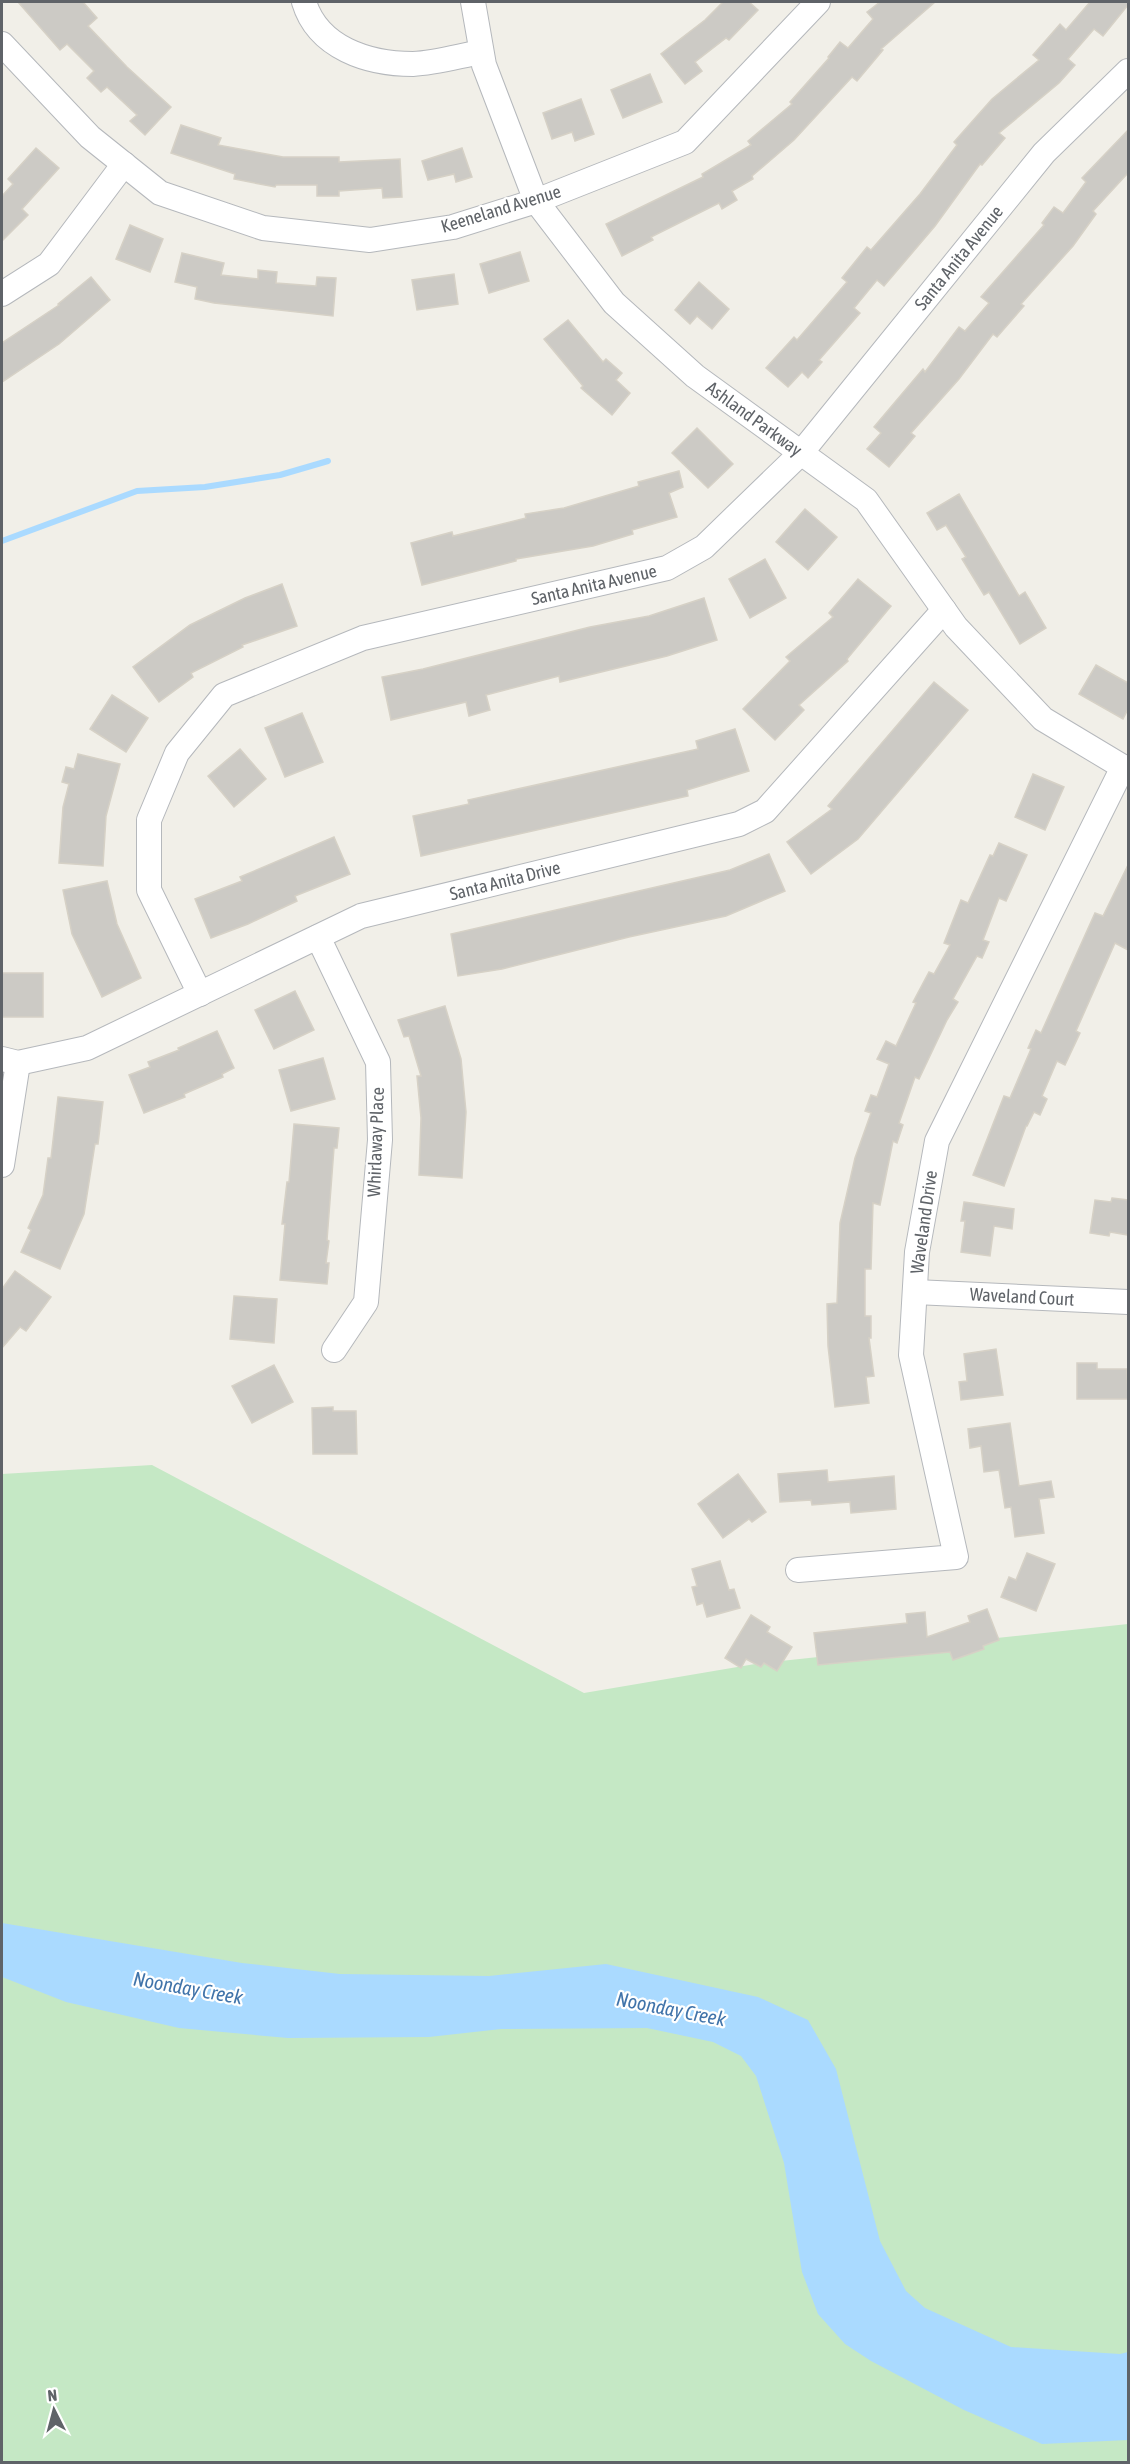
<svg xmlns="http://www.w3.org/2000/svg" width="1130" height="2464" viewBox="0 0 1130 2464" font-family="'Asap Condensed',sans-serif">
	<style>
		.green { fill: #c5e8c5 }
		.water { fill: #aadaff }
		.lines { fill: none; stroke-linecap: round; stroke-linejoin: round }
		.stream { stroke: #aadaff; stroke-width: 6 }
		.building { fill: #cccac5; stroke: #d6d1c6; stroke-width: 1.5 }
		.minor-casing { stroke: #b5b8bc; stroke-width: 26 }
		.minor { stroke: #fff; stroke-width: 24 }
		.labels { text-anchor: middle; stroke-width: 4.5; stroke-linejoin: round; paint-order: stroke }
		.street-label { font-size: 18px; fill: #5f6368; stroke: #fff }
		.water-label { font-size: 20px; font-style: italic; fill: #4174aa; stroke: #fff }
	</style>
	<rect width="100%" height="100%" fill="#f1efe8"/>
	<!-- green -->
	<path class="green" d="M152,1465L584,1693L761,1663L1128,1624V2462H2V1474Z"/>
	<!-- water -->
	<path class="water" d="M2,1923L242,1963L340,1974L489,1976L606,1964L758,1997L808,2020L836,2069L880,2241L906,2291L925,2308L1011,2347L1120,2354L1128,2352V2440L1042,2444L964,2410L871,2361L845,2344L818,2314L802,2272L784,2163L756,2076L741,2056L713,2042L647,2028L501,2029L429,2037L288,2038L179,2028L66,2002L2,1977Z"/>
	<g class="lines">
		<!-- stream -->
		<path class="stream" d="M2,541L137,491L205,487L280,475L328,461"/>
	</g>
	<!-- building -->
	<g class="building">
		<path d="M18,2H83L97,18L88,26L127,67L171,107L145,135L130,121L137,115L107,87L101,92L87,78L94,71L67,44L60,50Z"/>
		<path d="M723,2H749L758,10L729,40L726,38L695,62L702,71L685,84L661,54L705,20Z"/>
		<path d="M880,2H935L881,49L883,50L857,81L852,77L794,140L752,176L753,179L732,191L737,200L722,209L719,203L651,237L653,240L622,256L606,224L703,177L702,174L751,145L748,141L792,104L790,102L829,58L828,57L840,42L848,48L873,19L867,12Z"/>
		<path d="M1090,2H1128V5L1103,36L1094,29L1068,59L1075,65L1059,83L999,133L1005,138L982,165L980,164L935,226L884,286L877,280L854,308L860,313L819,360L822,362L808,378L802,372L788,387L766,368L794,337L797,340L847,282L842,278L867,247L871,250L920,194L957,145L954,142L992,99L1039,60L1033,55L1060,24L1066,30Z"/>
		<path d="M650,74L662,102L623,118L611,90Z"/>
		<path d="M581,99L594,134L575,141L572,132L552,139L543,113Z"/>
		<path d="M181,125L221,138L218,145L283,157H339V162L400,159L402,197L383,198L382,188L339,191V196H317V185H276L275,187L234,179L235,174L171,153Z"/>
		<path d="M1128,130V173L1093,211L1096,214L1073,246L1021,304L1024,306L997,337L993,334L959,379L911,433L915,436L889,467L867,449L881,433L874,427L923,369L925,372L959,327L965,331L989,303L981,297L1044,225L1042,223L1054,207L1063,213L1086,182L1082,178Z"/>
		<path d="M36,148L59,168L22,209L28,215L2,241V196L13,184L8,179Z"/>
		<path d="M462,148L472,177L456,182L454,174L428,180L422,161Z"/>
		<path d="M130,225L163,239L150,272L116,259Z"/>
		<path d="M520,252L529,281L489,293L480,264Z"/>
		<path d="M182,253L224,263L221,275L258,279V270L277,272L276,283L316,286L317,277L336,278L333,316L214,303L195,299L197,287L175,282Z"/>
		<path d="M454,274L458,304L417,310L412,280Z"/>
		<path d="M91,277L110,300L59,344L2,382V343L59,305L58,304Z"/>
		<path d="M699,282L729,309L712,329L697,316L690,324L675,310Z"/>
		<path d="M568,320L603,362L606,359L622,373L616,380L630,393L612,415L581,388L583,386L544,339Z"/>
		<path d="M697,428L733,464L708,488L672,453Z"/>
		<path d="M679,471L683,487L669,493L677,517L632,530L633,534L593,546L516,559V561L422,585L411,543L452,532L453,536L526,518L525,514L564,508L639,486L638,482Z"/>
		<path d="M959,494L1019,596L1025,592L1046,628L1020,644L989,592L984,595L962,559L966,557L946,525L937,530L927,513Z"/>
		<path d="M805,509L837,537L808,570L776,542Z"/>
		<path d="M765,559L786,598L750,618L729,579Z"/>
		<path d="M858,579L891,606L847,659L848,661L799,705L804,710L775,740L743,709L790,661L786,657L833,617L829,613Z"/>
		<path d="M282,584L297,626L242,645L243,647L191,673L193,677L159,702L133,667L190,625L245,598Z"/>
		<path d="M704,598L717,640L667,656L560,682L559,676L486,695L490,710L469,716L466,702L391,720L382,677L423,669L590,627L649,616Z"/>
		<path d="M1096,665L1128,683V709L1123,719L1079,694Z"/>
		<path d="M934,682L968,710L858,839L811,874L787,842L832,809L828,806Z"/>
		<path d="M112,695L148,718L126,752L90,729Z"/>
		<path d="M302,713L323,762L285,777L265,728Z"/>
		<path d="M735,729L749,771L687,790L688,796L421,856L413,816L469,804L468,800L698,749L696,741Z"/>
		<path d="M240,749L266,779L234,807L208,776Z"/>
		<path d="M78,754L120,764L106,816L103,866L59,863L63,807L69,784L62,782L66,767L74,769Z"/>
		<path d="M1033,774L1064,787L1045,830L1015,817Z"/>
		<path d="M334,837L350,874L295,896L297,901L248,924L211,938L195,899L242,881L240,877Z"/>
		<path d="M999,843L1027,855L1006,901L999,898L983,940L989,942L982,958L977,956L953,999L958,1002L947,1020L919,1079L915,1077L899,1123L903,1125L897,1143L893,1141L880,1205L873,1203L871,1269H865V1316H871V1338H869L874,1376L866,1377L869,1403L835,1407L828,1346L827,1304L837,1303L840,1223L855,1158L871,1113L865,1111L871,1095L877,1097L889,1064L877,1059L886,1041L896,1046L916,1003L913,1002L929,972L934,974L950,945L944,943L961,900L968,903L990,855L993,856Z"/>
		<path d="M769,854L785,891L726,916L629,937L502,969L458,976L451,934L730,870Z"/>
		<path d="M1128,865V950L1115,943L1076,1031L1080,1033L1065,1065L1057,1061L1042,1096L1047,1099L1040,1115L1034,1112L1027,1126H1026L1004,1186L973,1175L1004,1096L1010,1098L1031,1049L1028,1048L1036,1030L1041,1033L1095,913L1103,916Z"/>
		<path d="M107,881L117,924L141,978L102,997L72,934L63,890Z"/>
		<rect x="2" y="973" width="41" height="44"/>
		<path d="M295,991L314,1030L274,1049L255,1010Z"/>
		<path d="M445,1006L461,1059L466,1112L462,1178L419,1175L421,1118L417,1076H421L409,1036L404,1037L398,1020Z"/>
		<path d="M217,1031L234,1068L222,1074L223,1077L184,1094L185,1097L144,1113L129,1075L150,1067L148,1062L179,1050L178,1048Z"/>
		<path d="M323,1058L335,1099L291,1111L279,1070Z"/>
		<path d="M58,1097L103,1102L98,1144H95L84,1214L60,1269L21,1252L31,1230L28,1228L43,1195L48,1158H51Z"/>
		<path d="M294,1124L339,1128L337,1148H334L327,1240L329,1241L326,1263H329L327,1284L280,1280L285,1224H282L287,1182H289Z"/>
		<path d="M1112,1198L1128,1200V1235L1110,1232L1109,1236L1090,1233L1095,1200L1111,1202Z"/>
		<path d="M964,1202L1014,1209L1012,1229L994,1226L990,1256L961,1252L965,1221H961Z"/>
		<path d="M15,1271L51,1297L26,1331L20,1327L2,1348V1289Z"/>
		<path d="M234,1296L277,1299L274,1343L230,1339Z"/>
		<path d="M996,1349L1003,1395L961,1400L959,1382L967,1381L964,1354Z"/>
		<path d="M1077,1363H1097V1369H1127L1128,1399H1077Z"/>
		<path d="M274,1365L293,1402L252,1423L232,1386Z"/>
		<path d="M333,1407V1411H356L357,1454H313L312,1408Z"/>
		<path d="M1010,1423L1019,1486L1051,1481L1054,1497L1039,1499L1044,1533L1015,1537L1011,1507L1005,1508L999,1470L984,1472L981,1446L970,1448L968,1429Z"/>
		<path d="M827,1470L828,1482L894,1476L896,1509L851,1513L850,1502L812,1505L811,1500L780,1502L778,1474Z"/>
		<path d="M738,1474L766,1512L752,1522L749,1519L723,1538L698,1504Z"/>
		<path d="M1027,1553L1055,1564L1036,1611L1001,1597L1009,1577L1016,1580Z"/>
		<path d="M720,1561L729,1590L734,1589L740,1608L707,1617L703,1603L697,1605L692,1587L697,1586L692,1569Z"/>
		<path d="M987,1609L999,1640L983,1646L984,1649L953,1660L950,1652L818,1665L814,1633L907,1623L906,1614L925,1612L927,1637L970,1622L968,1616Z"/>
		<path d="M751,1615L770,1627L767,1632L792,1647L777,1671L764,1663L761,1667L746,1659L741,1668L725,1658Z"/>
	</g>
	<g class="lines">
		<!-- minor casing -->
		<g class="minor-casing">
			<g id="minor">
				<path d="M304,2C318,48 368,64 413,64C435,63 459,56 481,52"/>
				<path d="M473,2L484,65L536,201L614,303L695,376L866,500L956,627L1043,719L1128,770"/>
				<path d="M2,44L90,137L160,193L263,228L370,240L453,227L536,201L685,142L818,2"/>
				<path d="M2,294L49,264L124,164"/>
				<path d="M318,937L378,1062L380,1140L366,1302L334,1350"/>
				<path d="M200,994L149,890V820L177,753L224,695L363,638L667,568L704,547L801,453L1044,153L1128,71"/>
				<path d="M2,1059L18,1063L87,1048L361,916L739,824L765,811L944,610"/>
				<path d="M2,1165L18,1063"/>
				<path d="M915,1292L1128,1302"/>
				<path d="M798,1570L956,1557L911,1355L917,1252L937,1141L1123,767"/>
			</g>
		</g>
		<!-- minor -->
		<use href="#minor" class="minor"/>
	</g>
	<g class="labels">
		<!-- street labels -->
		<g class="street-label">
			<text transform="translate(501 209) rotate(-17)" y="6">Keeneland Avenue</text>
			<text transform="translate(959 258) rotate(-51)" y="6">Santa Anita Avenue</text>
			<text transform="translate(754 419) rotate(36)" y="6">Ashland Parkway</text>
			<text transform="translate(594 585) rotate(-13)" y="6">Santa Anita Avenue</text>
			<text transform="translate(505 881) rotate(-14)" y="6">Santa Anita Drive</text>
			<text transform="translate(376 1142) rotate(-88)" y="6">Whirlaway Place</text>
			<text transform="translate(924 1222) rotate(-82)" y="6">Waveland Drive</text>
			<text transform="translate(1022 1297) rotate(3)" y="6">Waveland Court</text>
		</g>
		<!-- water labels -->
		<g class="water-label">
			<text transform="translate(188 1988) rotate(10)" y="7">Noonday Creek</text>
			<text transform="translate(671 2009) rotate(11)" y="7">Noonday Creek</text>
		</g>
	</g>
	<!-- border -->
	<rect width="1130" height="2464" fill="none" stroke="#5f6368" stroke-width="6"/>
	<!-- north arrow -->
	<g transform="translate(54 2410) rotate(354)" stroke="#ffffff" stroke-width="4.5" paint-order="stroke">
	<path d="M0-4.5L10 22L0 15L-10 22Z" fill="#5f6368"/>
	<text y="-9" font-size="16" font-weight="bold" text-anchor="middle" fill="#5f6368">N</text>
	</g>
</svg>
